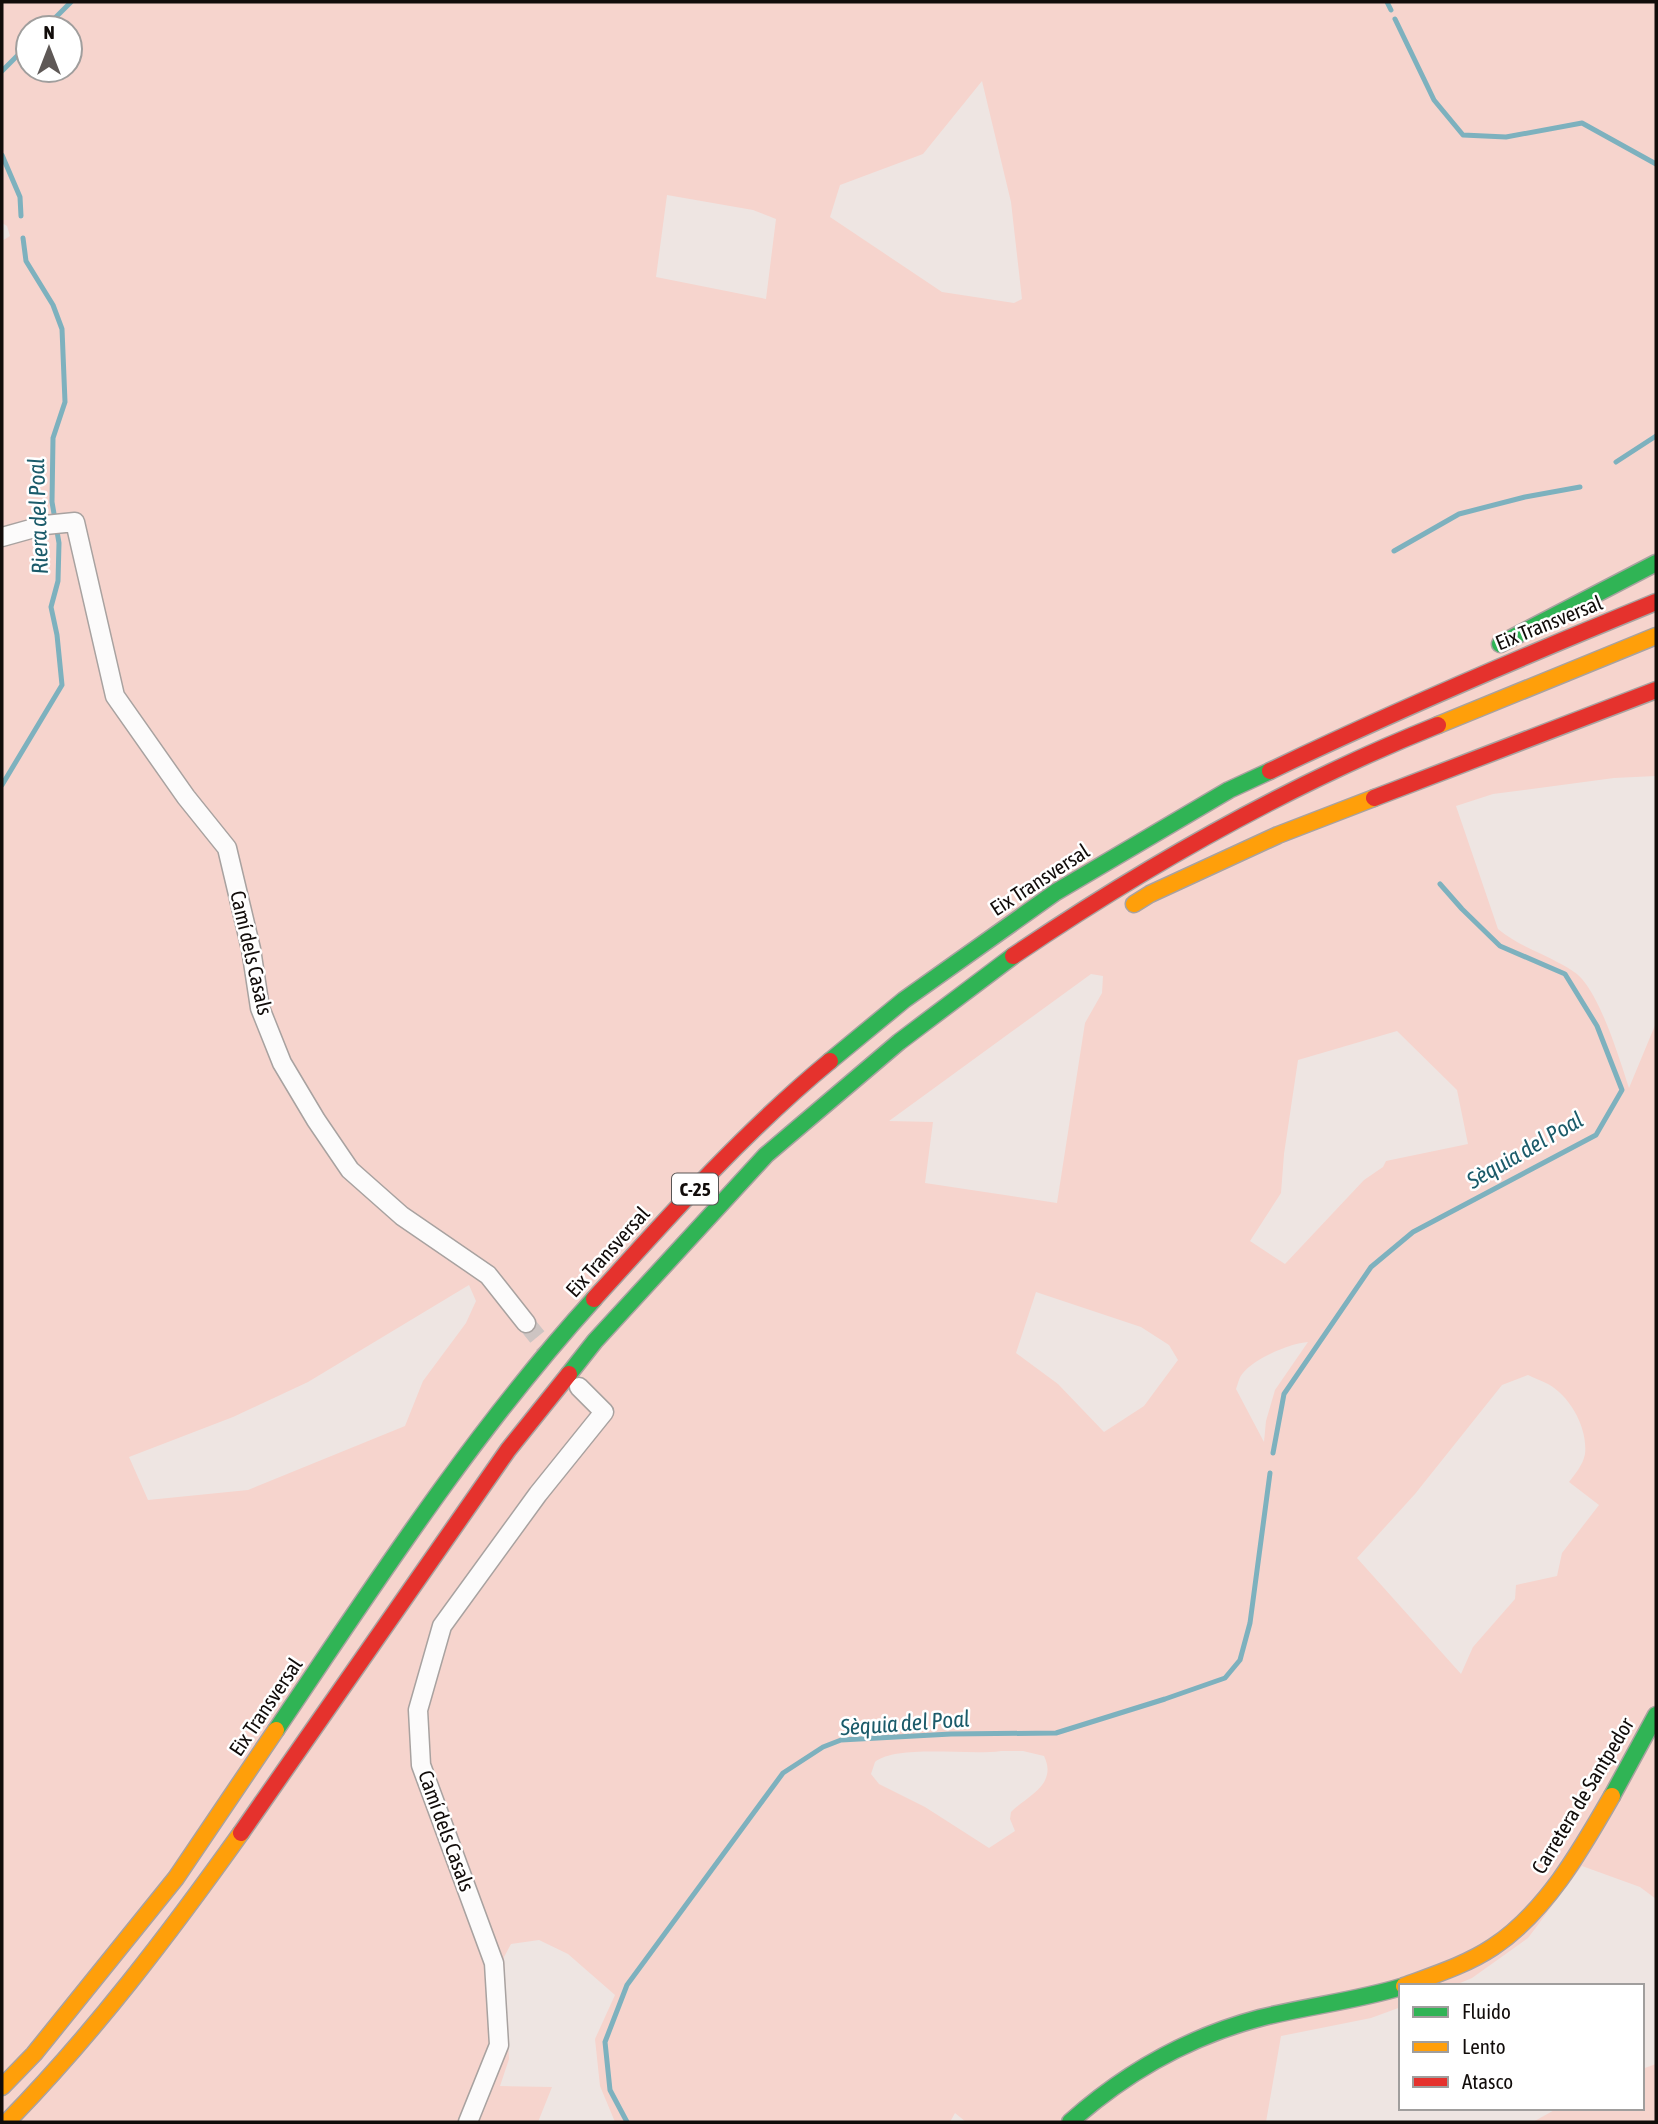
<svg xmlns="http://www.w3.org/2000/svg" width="1658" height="2124" viewBox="0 0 1658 2124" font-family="'Asap Condensed',sans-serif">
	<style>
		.green { fill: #f6d4cd; fill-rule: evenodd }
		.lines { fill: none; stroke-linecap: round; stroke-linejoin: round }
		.stream { stroke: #7db1be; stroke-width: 5 }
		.street-tunnel { stroke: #cdc4c2; stroke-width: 18; stroke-dasharray: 18 9; stroke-linecap: butt }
		.street-casing { stroke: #a8a2a0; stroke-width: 21 }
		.fast-casing { stroke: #a8a2a0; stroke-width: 19 }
		.slow-casing { stroke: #a8a2a0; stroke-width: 19 }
		.jam-casing { stroke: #a8a2a0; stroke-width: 19 }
		.street { stroke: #fcfbfb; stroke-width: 18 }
		.fast { stroke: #30b455; stroke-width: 16 }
		.slow { stroke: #ff9f0a; stroke-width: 16 }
		.jam { stroke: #e5322d; stroke-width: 16 }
		.labels { text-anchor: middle; stroke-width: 5; stroke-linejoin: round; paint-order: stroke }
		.shield { fill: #fff; stroke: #585554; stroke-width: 2 }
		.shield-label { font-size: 19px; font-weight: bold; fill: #110c0a }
		.street-label { font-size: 21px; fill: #110c0a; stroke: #fff }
		.water-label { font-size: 23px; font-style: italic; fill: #1b5b6a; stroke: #fff }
	</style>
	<rect width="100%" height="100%" fill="#eee5e2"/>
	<!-- green -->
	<g class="green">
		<path d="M2,2H1656V776L1614,778L1493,794L1456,806L1498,929C1517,945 1538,951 1559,963C1567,967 1576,972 1582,979C1602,1002 1619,1057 1629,1088L1656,1023V1899L1640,1887L1582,1866L1528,1938L1472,1978L1453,1986H1401V2007L1371,2018L1281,2036L1266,2122H966L955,2113L950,2122H615L600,2086L595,2039L615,1995L568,1954L539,1940L511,1944L504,1957L509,2059L500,2086L552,2087L538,2122H2V241L10,236L7,226L2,223ZM28,28H70V70H28ZM982,81L1011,202L1022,299L1014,303L942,292L830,217L840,185L923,154ZM667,195L753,210L776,219L766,299L656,277ZM1091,974L1103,976L1102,993L1085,1023L1057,1203L925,1183L933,1122L889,1121ZM1397,1031L1457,1090L1468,1144L1386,1161L1383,1167L1364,1180L1285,1264L1250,1241L1281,1193L1284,1154L1298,1060ZM469,1285L476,1301L466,1323L423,1381L405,1426L248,1490L148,1500L129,1457L233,1417L308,1382ZM1036,1292L1141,1327L1169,1345L1178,1360L1144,1406L1104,1432L1058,1384L1016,1353ZM1308,1342L1275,1390L1266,1421L1264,1442L1236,1389C1238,1384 1239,1377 1243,1373C1254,1359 1290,1343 1308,1342ZM1528,1375C1534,1378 1542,1381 1548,1384C1570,1396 1588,1428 1585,1454C1583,1465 1575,1474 1569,1482L1599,1505L1562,1553L1557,1576L1516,1585L1515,1599L1473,1647L1461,1674L1357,1558L1415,1494L1502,1385ZM1001,1751H1023L1044,1756C1058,1785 1027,1796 1011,1812L1010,1819L1015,1831L989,1848L925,1807L879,1784L871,1774L875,1762C898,1744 969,1756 1001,1751Z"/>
		<path d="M1656,2064V2122H1533L1558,2108H1642V2069Z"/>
	</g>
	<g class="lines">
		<!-- stream -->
		<g class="stream">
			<path d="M1387,2L1391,10"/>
			<path d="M1395,19L1434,100L1463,135L1506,137L1582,123L1656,164"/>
			<path d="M45,28L71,2"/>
			<path d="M2,71L28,45"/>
			<path d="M2,155L20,197L21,216"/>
			<path d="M1616,462L1656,436"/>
			<path d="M1394,551L1459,514L1525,497L1580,487"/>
			<path d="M2,785L62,685L57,635L51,607L58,581L59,543L52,502L53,438L65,402L62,329L53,305L26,261L23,238"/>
			<path d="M1273,1453L1284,1394L1371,1267L1413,1232L1596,1135L1622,1090L1597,1026L1565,974L1500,946L1462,909L1440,884"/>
			<path d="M627,2122L610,2090L605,2042L627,1985L783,1773L823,1747L841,1740L951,1734L1056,1733L1165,1699L1225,1678L1240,1660L1250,1623L1270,1473"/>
		</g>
		<!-- street-tunnel -->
		<path class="street-tunnel" d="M526,1323L552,1355"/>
		<!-- street casing -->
		<g class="street-casing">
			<g id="street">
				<path d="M2,537L45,525L75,522L115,696L186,797L227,848L251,949L260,1008L282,1063L316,1120L350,1170L402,1216L488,1275L526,1323"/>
				<path d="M468,2122L499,2045L494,1963L421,1765L418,1710L442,1626L538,1494L604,1412L579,1387"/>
			</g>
		</g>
		<!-- fast casing -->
		<g class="fast-casing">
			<g id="fast">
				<path d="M1500,644L1656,563"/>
				<path d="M830,1061L904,1000L1056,892L1229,790L1270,771"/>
				<path d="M569,1374L595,1341L766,1155L899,1042L1013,956"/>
				<path d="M276,1730C376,1582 474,1431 594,1299"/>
				<path d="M1612,1796L1656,1715"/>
				<path d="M1070,2122C1125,2073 1188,2037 1260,2018C1307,2006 1355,2001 1401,1987"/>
			</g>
		</g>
		<!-- slow casing -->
		<g class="slow-casing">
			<g id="slow">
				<path d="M1438,725L1656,636"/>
				<path d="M1134,904L1150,894L1278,835L1374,798"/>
				<path d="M1404,1986C1434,1975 1466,1965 1493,1947C1546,1912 1581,1850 1612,1796"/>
				<path d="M2,2087L34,2054L176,1878L276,1730"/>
				<path d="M7,2122C94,2033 169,1934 241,1833"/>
			</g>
		</g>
		<!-- jam casing -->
		<g class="jam-casing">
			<g id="jam">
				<path d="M1270,771C1397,710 1526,655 1656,602"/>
				<path d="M1374,798L1656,690"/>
				<path d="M1013,956C1146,866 1288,785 1438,725"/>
				<path d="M594,1299C669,1216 744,1132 830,1061"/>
				<path d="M241,1833L508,1450L569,1374"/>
			</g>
		</g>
		<!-- street -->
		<use href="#street" class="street"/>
		<!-- fast -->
		<use href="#fast" class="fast"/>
		<!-- slow -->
		<use href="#slow" class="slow"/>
		<!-- jam -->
		<use href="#jam" class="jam"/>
	</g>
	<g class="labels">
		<!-- shield labels -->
		<rect class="shield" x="672" y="1173.5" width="46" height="31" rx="5"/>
		<g class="shield-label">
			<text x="695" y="1196">C-25</text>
		</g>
		<!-- street labels -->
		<g class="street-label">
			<text transform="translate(1549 623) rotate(-22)" y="7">Eix Transversal</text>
			<text transform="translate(1040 880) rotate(-33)" y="7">Eix Transversal</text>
			<text transform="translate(251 953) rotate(77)" y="7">Camí dels Casals</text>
			<text transform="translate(608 1252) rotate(-48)" y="7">Eix Transversal</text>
			<text transform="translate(266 1707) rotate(-56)" y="7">Eix Transversal</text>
			<text transform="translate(1583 1796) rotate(-59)" y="7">Carretera de Santpedor</text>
			<text transform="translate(446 1831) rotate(70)" y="7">Camí dels Casals</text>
		</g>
		<!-- water labels -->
		<g class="water-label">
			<text transform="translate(38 516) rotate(-92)" y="8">Riera del Poal</text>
			<text transform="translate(1525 1150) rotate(-30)" y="8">Sèquia del Poal</text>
			<text transform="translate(905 1723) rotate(-4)" y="8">Sèquia del Poal</text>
		</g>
	</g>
	<!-- border -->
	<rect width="1658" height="2124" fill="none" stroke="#110c0a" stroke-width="7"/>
	<!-- legend -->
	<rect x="1399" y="1984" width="245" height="126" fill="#ffffff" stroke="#a09e9d" stroke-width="2"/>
	<rect x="1413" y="2007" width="35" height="10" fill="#30b455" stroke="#a09e9d" stroke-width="2"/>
	<text x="1462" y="2019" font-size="21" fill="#110c0a">Fluido</text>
	<rect x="1413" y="2042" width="35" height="10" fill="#ff9f0a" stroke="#a09e9d" stroke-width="2"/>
	<text x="1462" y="2054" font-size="21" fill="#110c0a">Lento</text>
	<rect x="1413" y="2077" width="35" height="10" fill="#e5322d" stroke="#a09e9d" stroke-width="2"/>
	<text x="1462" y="2089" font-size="21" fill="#110c0a">Atasco</text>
	<!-- north arrow -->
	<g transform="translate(49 49)"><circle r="33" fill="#ffffff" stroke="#a09e9d" stroke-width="2"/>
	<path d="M0-5L12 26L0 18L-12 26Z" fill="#5e5856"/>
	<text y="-10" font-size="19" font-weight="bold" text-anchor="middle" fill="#110c0a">N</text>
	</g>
</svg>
